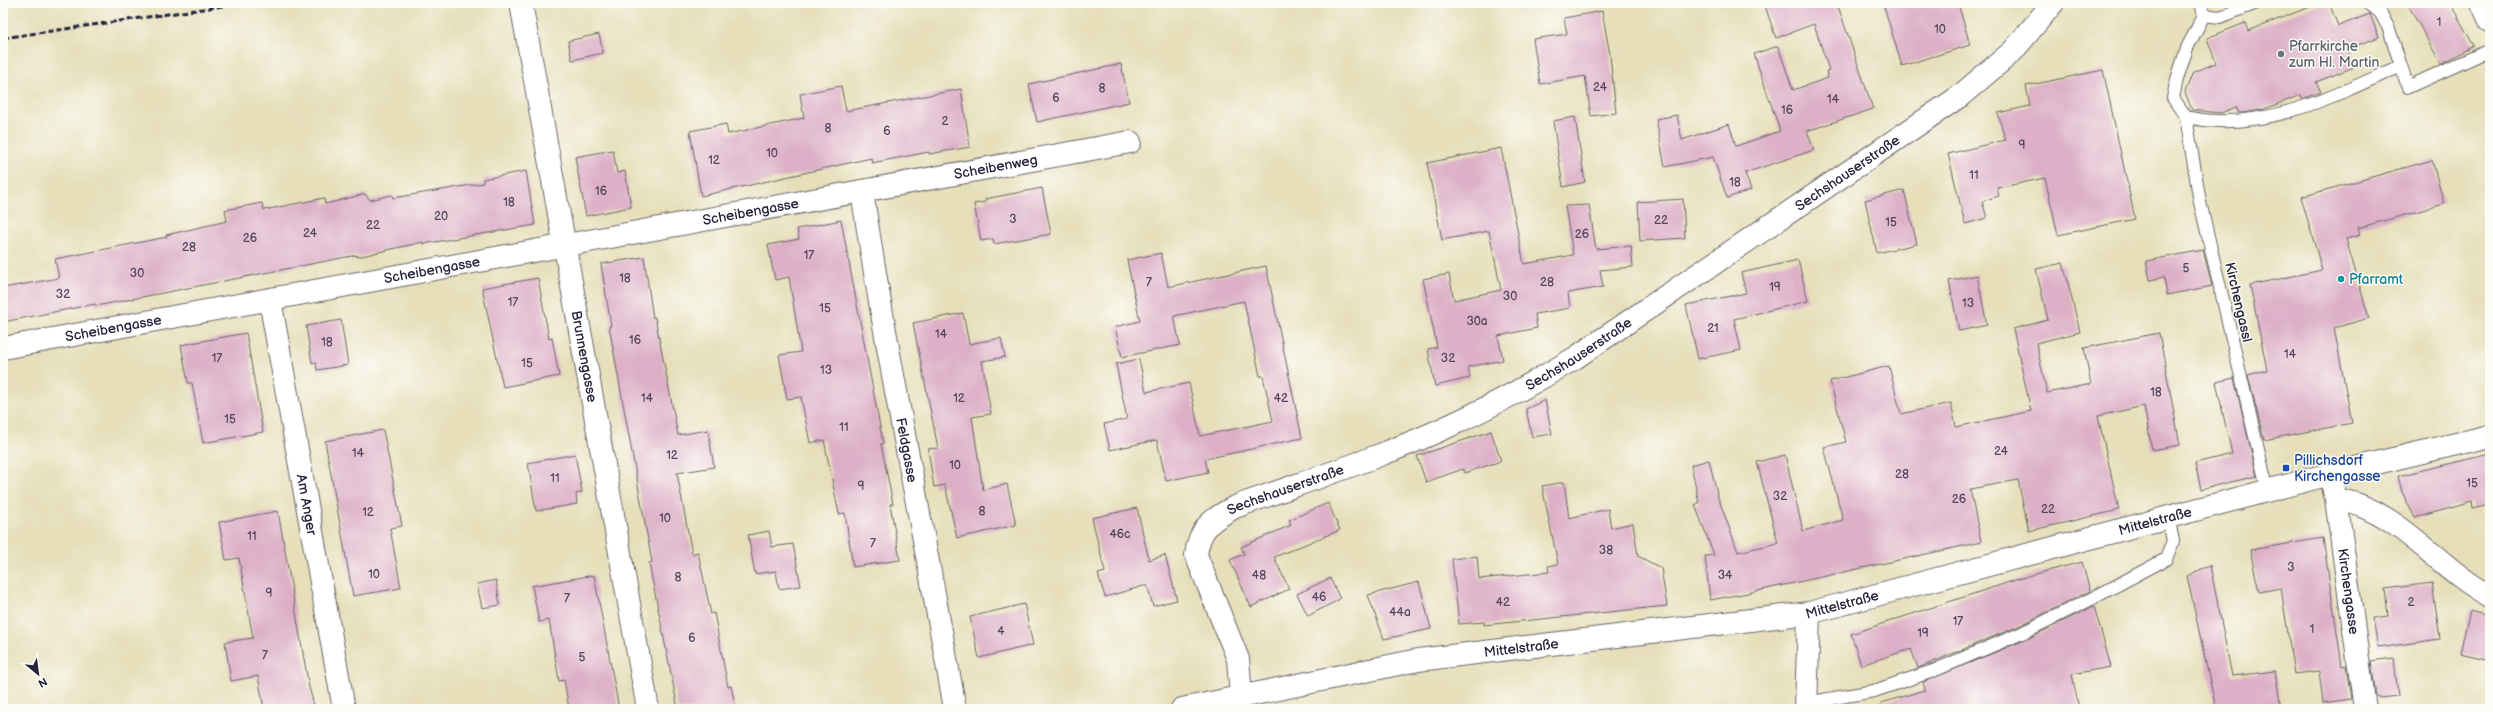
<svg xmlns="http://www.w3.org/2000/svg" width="2493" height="712" viewBox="0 0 2493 712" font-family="'Balsamiq Sans',sans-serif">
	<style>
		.building { fill: #ddb0c7 }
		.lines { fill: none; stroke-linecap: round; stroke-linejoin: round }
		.lane-casing { stroke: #676467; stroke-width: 14 }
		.street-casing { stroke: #676467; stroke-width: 24 }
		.secondary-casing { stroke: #676467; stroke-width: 24 }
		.lane { stroke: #fff; stroke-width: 12 }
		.street { stroke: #fff; stroke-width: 22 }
		.secondary { stroke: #fff; stroke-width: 22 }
		.rail { stroke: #22223b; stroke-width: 3; stroke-dasharray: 6 3; stroke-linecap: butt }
		.worship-dot { fill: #6b7280; stroke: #fdfcf7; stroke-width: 1.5 }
		.culture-dot { fill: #0f9aa8; stroke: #fdfcf7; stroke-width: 1.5 }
		.transit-dot { fill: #1a4fb4; stroke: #fdfcf7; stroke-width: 1.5 }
		.labels { text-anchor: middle; stroke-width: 3; stroke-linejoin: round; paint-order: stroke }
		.number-label { font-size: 12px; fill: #51465e }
		.worship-label { font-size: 14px; fill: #5b616d; stroke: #fdfcf7; text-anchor: start }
		.street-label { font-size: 14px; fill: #22223b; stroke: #fdfcf7 }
		.culture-label { font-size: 14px; fill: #0d838f; stroke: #fdfcf7; text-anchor: start }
		.transit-label { font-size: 14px; fill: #164399; stroke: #fdfcf7; text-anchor: start }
	</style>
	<rect width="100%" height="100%" fill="#fdfcf7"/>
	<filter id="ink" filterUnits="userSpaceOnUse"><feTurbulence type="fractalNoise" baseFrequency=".025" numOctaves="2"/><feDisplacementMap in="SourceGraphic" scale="8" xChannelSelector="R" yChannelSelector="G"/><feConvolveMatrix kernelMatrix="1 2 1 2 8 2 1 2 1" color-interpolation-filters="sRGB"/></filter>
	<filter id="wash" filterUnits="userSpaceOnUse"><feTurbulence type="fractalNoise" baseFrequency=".012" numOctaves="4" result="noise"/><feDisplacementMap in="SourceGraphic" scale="16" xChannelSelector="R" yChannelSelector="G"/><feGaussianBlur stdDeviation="0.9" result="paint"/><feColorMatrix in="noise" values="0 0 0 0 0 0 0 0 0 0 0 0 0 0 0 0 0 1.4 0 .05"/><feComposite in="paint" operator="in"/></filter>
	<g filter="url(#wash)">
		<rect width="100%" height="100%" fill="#e6dfba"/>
		<g id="blocks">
			<!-- building -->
			<g class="building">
				<path d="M1764,3H1837L1873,109L1807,131L1814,150L1745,173L1751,190L1727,198L1713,157L1665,167L1656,119L1677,115L1682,140L1729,124L1736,146L1780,131L1754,54L1778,46L1793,90L1828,78L1826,71L1829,70L1814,24L1776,38Z"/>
				<path d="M1883,3H1958L1970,45L1902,66Z"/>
				<path d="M2320,3H2329L2338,26L2370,14L2379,37L2347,49L2354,67L2316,82L2321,92L2302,99L2301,95L2262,110L2241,113H2239L2236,107L2221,113L2192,110L2185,92L2193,72L2216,63L2207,38L2245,23L2248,31Z"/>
				<path d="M2407,3H2450L2474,46L2441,64Z"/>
				<path d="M1602,11L1610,55L1616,113L1591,116L1585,76L1540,84L1533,39L1567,34L1564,18Z"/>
				<path d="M599,34L603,53L572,60L568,41Z"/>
				<path d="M1121,64L1129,102L1037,122L1029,84Z"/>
				<path d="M2103,70L2135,219L2058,235L2045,178L1997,188L1999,196L1982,201L1987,218L1965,224L1948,154L2005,140L1998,113L2030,106L2026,86Z"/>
				<path d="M841,86L846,111L961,89L970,147L929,154V152L872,163L871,158L701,196L690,131L726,124L728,134L804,118L800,94Z"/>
				<path d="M1575,117L1585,182L1563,187L1553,121Z"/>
				<path d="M1501,148L1524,264L1573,255L1565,206L1589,205L1596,249L1631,246L1633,267L1600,270L1603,287L1568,293L1570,308L1535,314L1537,328L1498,336L1503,360L1468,367L1470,378L1435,386L1428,349L1437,347L1423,279L1449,274L1454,300L1501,290L1489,231L1442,240L1427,163Z"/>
				<path d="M613,150L617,173L625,171L631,207L586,216L575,157Z"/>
				<path d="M2432,160L2444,204L2358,228L2360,235L2346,239L2369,318L2334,328L2352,423L2264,440L2248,375L2267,370L2250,285L2322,270L2301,197Z"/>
				<path d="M526,171L535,225L423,244V242L357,257V255L96,306L95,304L3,322V288L59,278L55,259L167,237L166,235L227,221L225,210L262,203L264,210L324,198L325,204L365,194L370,200L392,195L393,198L483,183V179Z"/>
				<path d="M1042,188L1051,234L994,244L993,239L981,241L974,204L986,202L985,199Z"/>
				<path d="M1904,190L1917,244L1877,253L1865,200Z"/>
				<path d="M1683,199L1685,238L1640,241L1638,202Z"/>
				<path d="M841,220L883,443L881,444L893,504H890L900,560L853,567L845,513L839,514L824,440L810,443L801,397L787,399L779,355L801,352L789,277L775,280L768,245L799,239L797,229Z"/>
				<path d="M2203,250L2212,286L2167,295L2164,277L2150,280L2146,261Z"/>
				<path d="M1161,253L1168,287L1266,266L1302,438L1205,459L1208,472L1166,481L1157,440L1110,450L1104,424L1127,419L1116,364L1139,359L1146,392L1189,383L1200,436L1273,421L1263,376H1260L1244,301L1174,316L1180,345L1122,357L1115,327L1140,321L1127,260Z"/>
				<path d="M644,257L653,318L655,317L678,435L708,430L714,467L677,473L692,554L698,552L711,614L714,613L728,687L731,686L736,709H678L649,563L652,562L609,326H611L601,264Z"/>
				<path d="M1798,260L1808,301L1734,319L1741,350L1698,359L1686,305L1746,293L1741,273Z"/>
				<path d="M2063,263L2080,332L2036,343L2047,393L2091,384L2084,348L2159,333L2180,445L2152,450L2144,406L2098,416L2119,510L2029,531L2018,480L1970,489L1981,542L1748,593L1710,600L1705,556L1714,555L1695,505L1699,503L1691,465L1709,460L1718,497L1738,552L1778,543L1757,462L1785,455L1803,531L1843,520L1824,447L1846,442L1830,381L1889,366L1901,414L1951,403L1956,427L2031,411L2013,329L2048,320L2036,269Z"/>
				<path d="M1977,275L1987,325L1959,331L1949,281Z"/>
				<path d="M538,278L549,339L552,338L559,376L503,387L482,288Z"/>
				<path d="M963,313L969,344L1001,338L1005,357L982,361L991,414L972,417L983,490L1007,484L1016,525L957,538L945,485L934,487L928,449L938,448L913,323Z"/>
				<path d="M341,320L348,365L317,370L316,362L312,363L306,326Z"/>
				<path d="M246,333L263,432L203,443L192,383H188L181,345Z"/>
				<path d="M2234,378L2257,476L2201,489L2195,463L2232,454L2216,382Z"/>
				<path d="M1545,400L1552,434L1532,437L1526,409Z"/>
				<path d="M383,430L402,526L390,528L401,588L353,596L325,441Z"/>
				<path d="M1491,431L1501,461L1465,473L1463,469L1426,482L1417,456Z"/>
				<path d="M575,454L582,492L576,494L577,504L536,511L528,463Z"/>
				<path d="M2490,454V504L2473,508L2472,502L2415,518L2402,492L2398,476Z"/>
				<path d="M1564,482L1569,518L1608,509L1611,528L1633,523L1638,556L1661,568L1667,606L1484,625V622L1459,624L1452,559L1477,556L1479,579L1549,572L1548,566L1558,564L1542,486Z"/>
				<path d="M1328,503L1340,530L1274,557L1289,589L1251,607L1230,560L1244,554L1241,547L1291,525L1289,520Z"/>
				<path d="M1137,508L1149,560L1165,555L1177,600L1153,606L1147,585L1105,597L1098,574L1105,572L1092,518Z"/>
				<path d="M278,511L309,687L315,709H264L258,676L231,681L225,642L253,638L239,558L226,560L219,522Z"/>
				<path d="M769,531L772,547L793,544L801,586L779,589L776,571L755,574L748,535Z"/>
				<path d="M2323,538L2342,666L2346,665L2351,699L2323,703L2319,671L2294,674L2281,588L2259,592L2250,550Z"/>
				<path d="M2082,562L2090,591L2019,626L1918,668L1911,649L1861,665L1851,634L2028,576Z"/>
				<path d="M2210,565L2232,676L2275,671L2281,709H2216L2187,576Z"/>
				<path d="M594,575L619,709H569L564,680L559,681L549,620L539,622L532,586Z"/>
				<path d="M1330,578L1340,599L1308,616L1297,594Z"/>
				<path d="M496,580L500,605L482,608L477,584Z"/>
				<path d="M1419,582L1431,629L1384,639L1368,595Z"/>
				<path d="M2432,583L2440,639L2378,648L2373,618L2388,616L2385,589Z"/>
				<path d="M1024,604L1033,645L979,658L970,617Z"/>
				<path d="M2094,606L2111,667L2072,674L2079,709H1881V703L1925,690L1923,682L2025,640Z"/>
				<path d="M2470,611L2490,616V660L2460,653Z"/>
				<path d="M2394,658L2398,696L2379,698L2378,696H2376L2371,661Z"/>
			</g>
		</g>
	</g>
	<g filter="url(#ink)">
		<use href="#blocks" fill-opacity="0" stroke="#676467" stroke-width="1"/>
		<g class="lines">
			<!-- lane casing -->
			<g class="lane-casing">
				<g id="lane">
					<path d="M2201,3L2204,15L2187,48L2177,79L2173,98L2186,117L2200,202L2268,492"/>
					<path d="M2367,3L2380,12L2389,29L2401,66"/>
					<path d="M2204,15L2220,17L2257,3"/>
					<path d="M2186,117C2262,134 2333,96 2401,66L2408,87L2490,50"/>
					<path d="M1806,703L1874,691L1933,671L2022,633L2095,597L2166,559L2173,541L2168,517"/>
				</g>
			</g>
			<!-- street casing -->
			<g class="street-casing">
				<g id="street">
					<path id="s1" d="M521,3L648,709"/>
					<path id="s2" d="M862,191C888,365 925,536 955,709"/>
					<path id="s3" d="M270,300L344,709"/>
					<path id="s4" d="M3,348L1130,142"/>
					<path id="s5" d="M2330,474L2336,499L2365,709"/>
					<path d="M2336,499C2343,501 2352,502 2359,505C2409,524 2444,572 2490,596"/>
					<path id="s6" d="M1241,696L1238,659L1196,555C1199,528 1212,519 1235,507C1306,481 1380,458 1449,426C1492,406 1534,383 1575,358L1960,96L2013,51L2053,3"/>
					<path id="s7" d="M1182,709L1418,660L1809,613L2330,474L2490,436"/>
					<path d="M1806,709L1809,613"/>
				</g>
			</g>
			<!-- secondary casing -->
			<g class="secondary-casing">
				<path id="secondary" d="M2482,3L2490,21"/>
			</g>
			<!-- lane -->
			<use href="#lane" class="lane"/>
			<!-- street -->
			<use href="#street" class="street"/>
			<!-- secondary -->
			<use href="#secondary" class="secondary"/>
			<!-- rail -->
			<path class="rail" d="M3,38L244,3"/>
		</g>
	</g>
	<!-- markers -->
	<circle class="worship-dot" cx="2281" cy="54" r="4"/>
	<circle class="culture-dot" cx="2341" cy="279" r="4"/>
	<rect class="transit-dot" x="2282" y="464" width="8" height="8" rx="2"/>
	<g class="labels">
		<!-- number labels -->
		<g class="number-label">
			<text x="2439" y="26">1</text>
			<text x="1940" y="33">10</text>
			<text x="1600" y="91">24</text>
			<text x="1102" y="92">8</text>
			<text x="1056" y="102">6</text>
			<text x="1833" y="103">14</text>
			<text x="1787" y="114">16</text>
			<text x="945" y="125">2</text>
			<text x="828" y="132">8</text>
			<text x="887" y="135">6</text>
			<text x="2022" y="149">9</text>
			<text x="772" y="157">10</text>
			<text x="714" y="164">12</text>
			<text x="1974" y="179">11</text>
			<text x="1735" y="186">18</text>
			<text x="601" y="195">16</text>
			<text x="509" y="206">18</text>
			<text x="441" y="220">20</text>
			<text x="1013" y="223">3</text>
			<text x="1661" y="224">22</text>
			<text x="1891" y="226">15</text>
			<text x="373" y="229">22</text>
			<text x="310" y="237">24</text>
			<text x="1582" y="238">26</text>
			<text x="250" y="242">26</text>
			<text x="189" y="251">28</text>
			<text x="809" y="259">17</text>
			<text x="2186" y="272">5</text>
			<text x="137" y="277">30</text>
			<text x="625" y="282">18</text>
			<text x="1149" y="286">7</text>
			<text x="1547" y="286">28</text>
			<text x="1775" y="291">19</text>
			<text x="63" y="298">32</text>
			<text x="1510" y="300">30</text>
			<text x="513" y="306">17</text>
			<text x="1968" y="307">13</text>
			<text x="825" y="312">15</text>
			<text x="1477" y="325">30a</text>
			<text x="1713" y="332">21</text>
			<text x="941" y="338">14</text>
			<text x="635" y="344">16</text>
			<text x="327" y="346">18</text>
			<text x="2290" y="358">14</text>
			<text x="217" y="362">17</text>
			<text x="1448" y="362">32</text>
			<text x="527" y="367">15</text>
			<text x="826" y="374">13</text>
			<text x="2156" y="396">18</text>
			<text x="647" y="402">14</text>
			<text x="959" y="402">12</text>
			<text x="1281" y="402">42</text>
			<text x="230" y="423">15</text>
			<text x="844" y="431">11</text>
			<text x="2001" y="455">24</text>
			<text x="358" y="457">14</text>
			<text x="672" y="459">12</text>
			<text x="955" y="469">10</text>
			<text x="1902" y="478">28</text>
			<text x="555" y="482">11</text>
			<text x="2472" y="487">15</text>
			<text x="861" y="490">9</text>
			<text x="1780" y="500">32</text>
			<text x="1959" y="503">26</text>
			<text x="2048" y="513">22</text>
			<text x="982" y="515">8</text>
			<text x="368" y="516">12</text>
			<text x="665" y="522">10</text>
			<text x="1120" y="538">46c</text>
			<text x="252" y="540">11</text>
			<text x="873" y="547">7</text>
			<text x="1606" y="554">38</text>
			<text x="2291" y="571">3</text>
			<text x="374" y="578">10</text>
			<text x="1259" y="579">48</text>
			<text x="1725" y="579">34</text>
			<text x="678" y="581">8</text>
			<text x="269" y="597">9</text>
			<text x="1319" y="601">46</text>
			<text x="567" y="602">7</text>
			<text x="1503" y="606">42</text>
			<text x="2411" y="606">2</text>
			<text x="1400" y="616">44a</text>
			<text x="1958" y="625">17</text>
			<text x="2312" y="633">1</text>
			<text x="1001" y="635">4</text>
			<text x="1923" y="637">19</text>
			<text x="692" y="642">6</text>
			<text x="265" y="659">7</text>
			<text x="582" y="661">5</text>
		</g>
		<!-- worship labels -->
		<g class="worship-label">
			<text x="2289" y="51">Pfarrkirche<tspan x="2289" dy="16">zum Hl. Martin</tspan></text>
		</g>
		<!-- street labels -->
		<g class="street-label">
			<text dy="5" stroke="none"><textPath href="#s4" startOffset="1009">Scheibenweg</textPath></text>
			<text dy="5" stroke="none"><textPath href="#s6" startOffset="916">Sechshauserstraße</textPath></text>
			<text dy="5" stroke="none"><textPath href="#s4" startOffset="760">Scheibengasse</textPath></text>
			<text dy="5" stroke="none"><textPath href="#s4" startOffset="436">Scheibengasse</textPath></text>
			<text transform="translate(2239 302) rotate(77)" y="5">Kirchengassl</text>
			<text dy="5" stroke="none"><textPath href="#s4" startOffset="112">Scheibengasse</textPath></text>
			<text dy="5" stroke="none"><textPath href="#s6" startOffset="592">Sechshauserstraße</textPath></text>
			<text dy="5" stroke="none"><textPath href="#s1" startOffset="359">Brunnengasse</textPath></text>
			<text dy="5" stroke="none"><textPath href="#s2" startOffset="263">Feldgasse</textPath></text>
			<text dy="5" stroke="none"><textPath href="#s6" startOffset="268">Sechshauserstraße</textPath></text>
			<text dy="5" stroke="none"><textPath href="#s3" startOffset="208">Am Anger</textPath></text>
			<text dy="5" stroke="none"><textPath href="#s7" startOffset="993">Mittelstraße</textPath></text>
			<text dy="5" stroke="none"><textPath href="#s5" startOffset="119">Kirchengasse</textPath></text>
			<text dy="5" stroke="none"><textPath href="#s7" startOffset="669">Mittelstraße</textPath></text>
			<text dy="5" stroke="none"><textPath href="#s7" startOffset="345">Mittelstraße</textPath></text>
		</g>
		<!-- culture labels -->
		<g class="culture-label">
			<text x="2349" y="284">Pfarramt</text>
		</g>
		<!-- transit labels -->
		<g class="transit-label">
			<text x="2294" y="465">Pillichsdorf<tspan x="2294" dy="16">Kirchengasse</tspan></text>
		</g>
	</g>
	<!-- margin -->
	<rect width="2493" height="712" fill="none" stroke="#fdfcf7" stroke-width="16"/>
	<!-- north arrow -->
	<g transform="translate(38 674) rotate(151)" stroke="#fdfcf7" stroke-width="3" paint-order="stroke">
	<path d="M0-3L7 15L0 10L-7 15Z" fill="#22223b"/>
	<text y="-6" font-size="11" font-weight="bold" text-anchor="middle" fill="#22223b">N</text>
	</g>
</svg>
